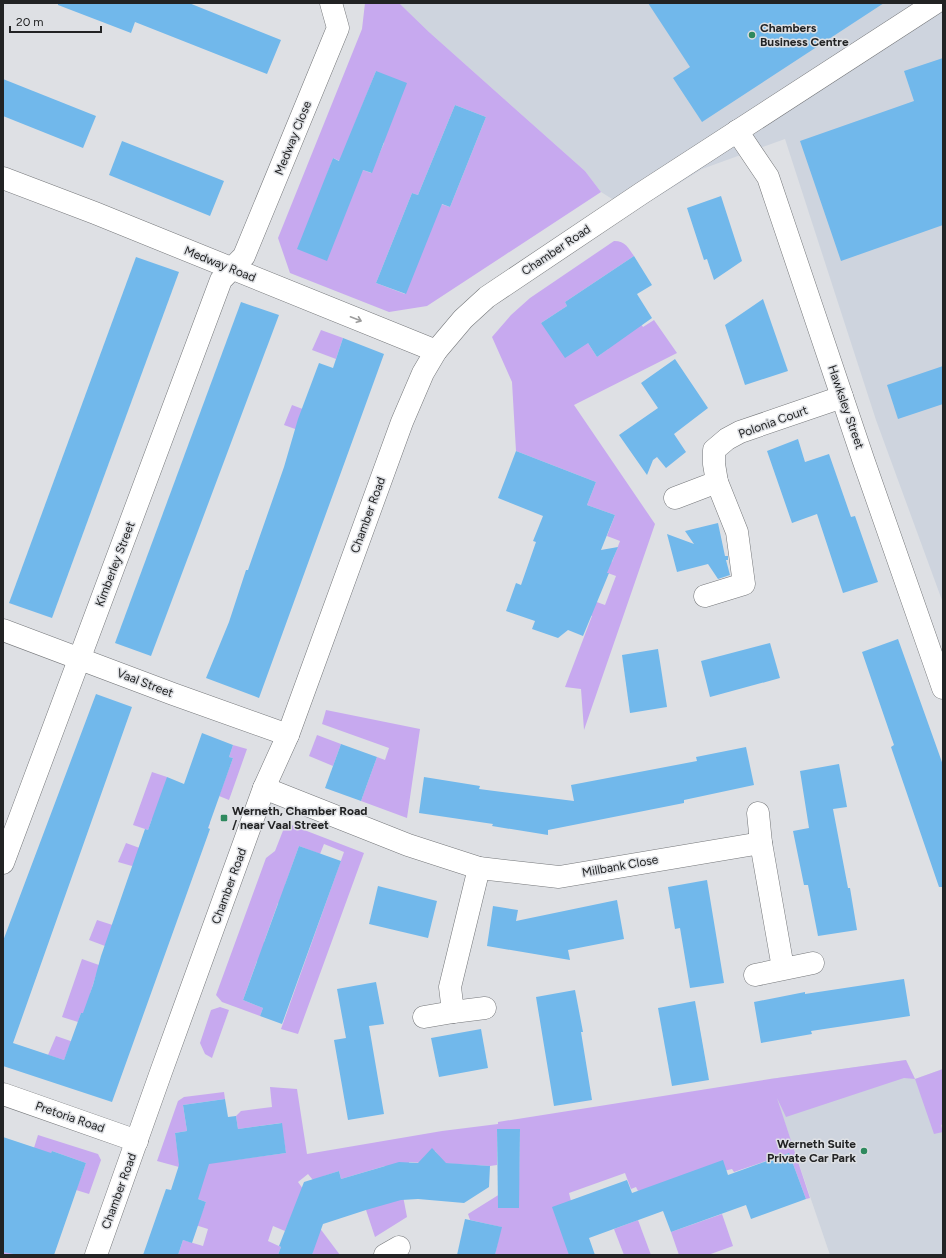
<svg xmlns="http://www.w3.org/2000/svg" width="946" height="1258" viewBox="0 0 946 1258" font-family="Figtree,sans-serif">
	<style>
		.built { fill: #ced4de }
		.green { fill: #c7a9ef; fill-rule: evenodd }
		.building { fill: #71b8eb }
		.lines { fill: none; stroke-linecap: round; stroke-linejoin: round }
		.minor-casing { stroke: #75777a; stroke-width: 23 }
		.tertiary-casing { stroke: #75777a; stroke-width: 23 }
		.minor { stroke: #fff; stroke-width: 22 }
		.tertiary { stroke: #fff; stroke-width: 22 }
		.oneway { stroke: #9c9c9c }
		.poi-dot { fill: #2e895e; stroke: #dee0e4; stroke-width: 1.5 }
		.labels { text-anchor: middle; stroke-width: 3; stroke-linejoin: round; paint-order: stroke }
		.poi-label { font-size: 12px; font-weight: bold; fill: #222324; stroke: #dee0e4; text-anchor: start }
		.street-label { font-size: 12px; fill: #222324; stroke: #dee0e4 }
	</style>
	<rect width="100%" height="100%" fill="#dee0e4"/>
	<!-- built -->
	<g class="built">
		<path d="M399,3H943V603L876,420L785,139L702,169L633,212L601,192L585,171L429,32Z"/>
		<path d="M906,1060L915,1079L943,1069V1255H830L770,1079Z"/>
	</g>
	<!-- green -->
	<g class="green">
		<path d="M365,3H399L429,32L585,171L601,192L427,306L389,312L290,273L278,238L362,29ZM376,71L384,143L371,173L363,170L322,188L333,158L340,161ZM455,105L486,117L450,207L441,204L405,294L376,283L412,193L418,195Z"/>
		<path d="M614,241C626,241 628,248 634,256L565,302L567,306L541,323L588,343L597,357L608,349L596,331L630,308L643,327L654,320L677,353L574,405L655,524L584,730L581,689L565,687L592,616L578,611L583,597L605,605L616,576L594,568L612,562L620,541L607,536L615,515L587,505L596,482L516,451L512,382L492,337L511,315L530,298Z"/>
		<path d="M321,330L343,338L336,359L312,350Z"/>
		<path d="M292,405L316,414L309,434L284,425Z"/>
		<path d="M326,710L420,729L407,818L361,801L377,757L385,760L389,748L322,724Z"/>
		<path d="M317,735L341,744L333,766L309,756Z"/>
		<path d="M233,745L247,749L229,800L219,796L233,758L229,757Z"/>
		<path d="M152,772L167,777L171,809L210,823L208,828L166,824L152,819L148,830L133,825Z"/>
		<path d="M286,823L364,853L298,1034L281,1029L344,852L324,844L320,854L299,846L285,885L305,893L299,910L278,903L264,942L284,950L277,968L257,961L243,1000L263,1008L260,1016L222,1002L216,995L266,858L275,851Z"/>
		<path d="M126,843L156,854L132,866L118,862Z"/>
		<path d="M97,920L128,930L105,946L89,940Z"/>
		<path d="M82,959L113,970L96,975L90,994L96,1018L81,1013L78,1022L62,1017Z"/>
		<path d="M220,1007L229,1010L212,1058L205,1054L200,1043L211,1010Z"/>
		<path d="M56,1036L85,1046L82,1055L68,1050L64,1060L48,1055Z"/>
		<path d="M906,1060L915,1079L943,1069V1124L941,1125L943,1132L934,1134L915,1079L904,1078L786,1117L777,1098L810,1198L806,1199L789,1153L734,1172L732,1169L638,1191L636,1187L631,1189L625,1173L569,1193L571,1201L569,1255H495L501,1227L470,1220L468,1214L519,1182L520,1129H497V1165L490,1166L439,1163V1156L435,1151L429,1152L424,1157L423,1163L409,1162L407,1194L403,1196L407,1217L375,1237L366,1210L385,1166L341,1179L339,1171L324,1176L326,1196L308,1174L298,1182L303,1189L285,1231L273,1226L268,1241L281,1247L278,1255H178L183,1240L203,1246L208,1229L189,1223L201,1215L206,1202L198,1199L179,1167L157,1161L178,1101L184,1097L224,1092L225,1099L183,1105L187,1131L175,1133L179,1161H227L286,1153L281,1123L238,1129L236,1116L241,1111L272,1107L270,1087L297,1089L307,1154L442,1131L498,1124V1122L770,1079Z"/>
		<path d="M38,1135L98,1154L101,1160L89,1194L76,1190L86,1163L52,1151L15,1255H3V1198L33,1151Z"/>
		<path d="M722,1214L733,1246L708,1255H679L671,1232Z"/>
		<path d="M638,1220L651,1255H624L614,1229Z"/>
		<path d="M319,1227L340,1255H312Z"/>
	</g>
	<!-- building -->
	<g class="building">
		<path d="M58,3H189L281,40L267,74L135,22L131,33L58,5Z"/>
		<path d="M648,3H884L702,122L673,78L690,67Z"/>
		<path d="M943,58V225L841,261L800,141L914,101L904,71Z"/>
		<path d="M376,71L407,83L372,173L363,170L327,261L297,249L333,158L339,161Z"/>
		<path d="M3,79L96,116L83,148L3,116Z"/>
		<path d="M455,105L486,117L450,207L442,204L406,294L376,283L412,193L418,195Z"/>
		<path d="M122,141L224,181L210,216L109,175Z"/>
		<path d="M721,196L742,261L714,280L707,259L704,260L687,208Z"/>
		<path d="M634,256L652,285L637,294L652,318L597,357L588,343L565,358L541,323L567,306L565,302Z"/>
		<path d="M136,257L179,272L52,618L9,603Z"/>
		<path d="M763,299L788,371L745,385L725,325Z"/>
		<path d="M241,302L279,315L151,656L115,643Z"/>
		<path d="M343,338L384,354L259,698L206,678L229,622L246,570H248L284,467L298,419L319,363L333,368Z"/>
		<path d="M675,359L708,408L674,434L686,452L666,468L657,457L653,460L647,475L619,435L658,408L641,383Z"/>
		<path d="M943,366V404L898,419L887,385Z"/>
		<path d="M798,439L805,462L829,454L851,517L855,516L878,582L843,593L817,514L792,523L767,451Z"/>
		<path d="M516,451L596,482L587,505L615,515L601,550L618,547L607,573H609L583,636L568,630L558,638L532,629L535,621L506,611L516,583L521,585L536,542L533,541L543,516L498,498Z"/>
		<path d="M718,523L725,556H728V560H726L730,575L718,579L708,564L677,572L667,534L694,544L685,531Z"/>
		<path d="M898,639L943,765V887H939L891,747L894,745L862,652Z"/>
		<path d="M770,643L780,678L710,697L701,661Z"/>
		<path d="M658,649L667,707L630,713L622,655Z"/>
		<path d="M96,694L132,707L13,1043L64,1060L81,1013H83L93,985L101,956L145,829L148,830L167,777L184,784L202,733L233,745L229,757L233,758L208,828L210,829L112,1102L3,1066V941Z"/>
		<path d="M341,744L377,757L361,801L325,788Z"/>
		<path d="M746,747L754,785L684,800V803L548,830V835L492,826L493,824L419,813L424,777L480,786L479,789L574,801L571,785L697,761L696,757Z"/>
		<path d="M839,764L847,807L833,809L848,888H850L857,930L818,936L808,885H804L793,831L809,828L800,771Z"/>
		<path d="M299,846L341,861L282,1024L260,1016L263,1008L243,1000Z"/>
		<path d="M707,880L724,983L690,988L680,928L675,929L668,887Z"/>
		<path d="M378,886L437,901L428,938L369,924Z"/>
		<path d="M617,900L624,939L568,950L570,960L487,946L493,906L518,910L516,921Z"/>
		<path d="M904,979L910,1016L811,1031L812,1034L761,1043L754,1002L805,992V994Z"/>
		<path d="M376,982L384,1024L369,1026L384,1114L348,1120L334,1040L346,1038L337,989Z"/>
		<path d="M575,990L583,1032H581L592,1100L554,1106L536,997Z"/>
		<path d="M695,1001L709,1080L672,1086L658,1008Z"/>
		<path d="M481,1029L488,1068L439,1077L431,1038Z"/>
		<path d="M225,1099L228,1117L236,1116L238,1129L282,1123L286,1153L209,1164L198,1199L206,1202L192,1243L183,1240L178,1255H143L166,1189L171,1190L179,1165L175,1133L187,1131L183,1105Z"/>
		<path d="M497,1129H520L519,1208H498Z"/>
		<path d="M3,1137L51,1153L52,1151L86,1163L54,1255H19L3,1252Z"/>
		<path d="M432,1148L446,1163L490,1166L489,1187L464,1203L418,1199L401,1200L366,1210L323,1224L312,1255H278L281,1247L279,1246L304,1182L339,1171L341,1179L399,1162L418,1163Z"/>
		<path d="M789,1153L806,1199L751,1219L746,1205L671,1232L663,1211L589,1238L595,1255H569L552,1207L627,1180L632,1193L723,1160L728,1175Z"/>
		<path d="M465,1219L502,1227L495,1255H457Z"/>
	</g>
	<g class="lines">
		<!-- minor casing -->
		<g class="minor-casing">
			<g id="minor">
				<path d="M737,131L768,177L863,459L943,688"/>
				<path d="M3,178L95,213L436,351"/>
				<path d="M675,498L717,482"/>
				<path d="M705,596L744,584L737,532L717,482L714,464V450L727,439L740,432L842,397"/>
				<path d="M3,630L173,694L288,735"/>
				<path d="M264,788L408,845L479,868L559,877L761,843"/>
				<path d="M758,813L761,843L783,968"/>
				<path d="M3,863L221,280L244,256L338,28L331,3"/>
				<path d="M755,975L813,963"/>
				<path d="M453,1012L450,987L479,868"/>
				<path d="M424,1017L453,1012L485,1008"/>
				<path d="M3,1094L137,1141"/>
				<path d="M385,1255L399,1247"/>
			</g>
		</g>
		<!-- tertiary casing -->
		<g class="tertiary-casing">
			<path id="tertiary" d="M96,1255L161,1072L264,788L288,735L402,422L423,373L436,351L463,319L487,297L642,193L935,3"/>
		</g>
		<!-- minor -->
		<use href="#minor" class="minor"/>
		<!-- tertiary -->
		<use href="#tertiary" class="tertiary"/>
	</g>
	<!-- one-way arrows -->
	<defs><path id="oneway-shaft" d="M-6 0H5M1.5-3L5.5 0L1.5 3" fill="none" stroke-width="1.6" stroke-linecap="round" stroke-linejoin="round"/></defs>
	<use class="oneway" href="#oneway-shaft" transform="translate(356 319) rotate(21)"/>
	<!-- markers -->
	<g class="poi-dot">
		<circle cx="752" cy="35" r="4"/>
		<rect x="220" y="814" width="8" height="8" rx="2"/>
		<circle cx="864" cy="1151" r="4"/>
	</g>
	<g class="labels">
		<!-- poi labels -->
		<g class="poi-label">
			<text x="760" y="32">Chambers<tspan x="760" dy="14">Business Centre</tspan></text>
			<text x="232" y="815">Werneth, Chamber Road<tspan x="232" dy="14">/ near Vaal Street</tspan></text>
			<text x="856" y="1148" text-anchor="end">Werneth Suite<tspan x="856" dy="14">Private Car Park</tspan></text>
		</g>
		<!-- street labels -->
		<g class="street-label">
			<text transform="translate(293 138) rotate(-68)" y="4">Medway Close</text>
			<text transform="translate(556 250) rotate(-34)" y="4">Chamber Road</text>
			<text transform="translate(220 264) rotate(22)" y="4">Medway Road</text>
			<text transform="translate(846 407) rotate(71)" y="4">Hawksley Street</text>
			<text transform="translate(773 422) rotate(-20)" y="4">Polonia Court</text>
			<text transform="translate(368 515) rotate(-70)" y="4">Chamber Road</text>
			<text transform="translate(115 564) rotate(-69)" y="4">Kimberley Street</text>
			<text transform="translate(145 683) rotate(21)" y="4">Vaal Street</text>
			<text transform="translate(620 866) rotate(-10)" y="4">Millbank Close</text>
			<text transform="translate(229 886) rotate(-70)" y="4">Chamber Road</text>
			<text transform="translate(70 1117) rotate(19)" y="4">Pretoria Road</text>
			<text transform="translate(119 1191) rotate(-70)" y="4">Chamber Road</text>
		</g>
	</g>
	<!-- border -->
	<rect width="946" height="1258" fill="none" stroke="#222324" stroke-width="8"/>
	<!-- scale -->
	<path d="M10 26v6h91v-6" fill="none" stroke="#222324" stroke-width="2"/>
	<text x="16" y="26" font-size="12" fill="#222324" stroke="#dee0e4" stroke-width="3" paint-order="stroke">20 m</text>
</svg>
